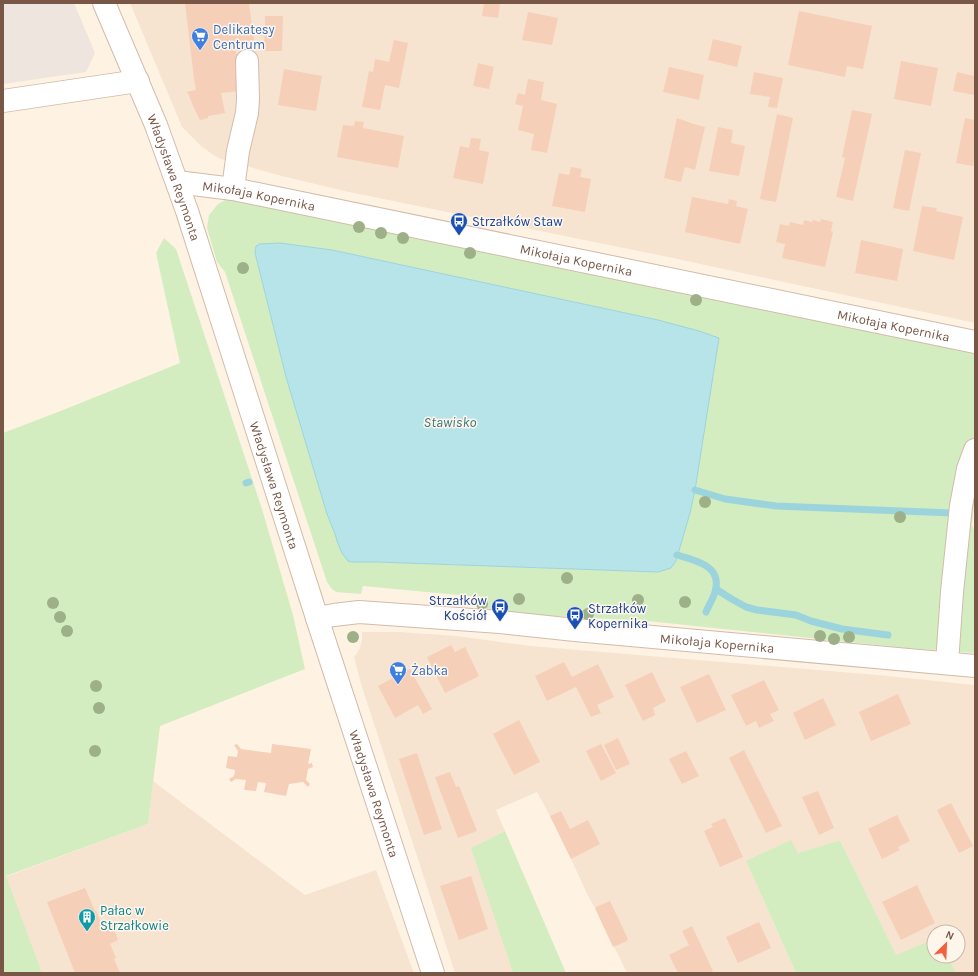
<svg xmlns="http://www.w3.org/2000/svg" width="978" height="976" viewBox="0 0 978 976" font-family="Karla,sans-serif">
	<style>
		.residential { fill: #f6e4d1 }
		.industrial { fill: #ede5de }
		.green { fill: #d4edc0; fill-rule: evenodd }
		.water { fill: #b6e4e9; stroke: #9bd4dc }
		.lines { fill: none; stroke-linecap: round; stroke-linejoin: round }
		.stream { stroke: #9bd4dc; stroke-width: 7 }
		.building { fill: #f6cfb9 }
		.minor-casing { stroke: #d2bbab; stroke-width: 24 }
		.minor { stroke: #fff; stroke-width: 22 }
		.tree { fill: #9eb087 }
		.labels { text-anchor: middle; stroke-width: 3; stroke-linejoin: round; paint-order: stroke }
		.shop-label { font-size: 13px; fill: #366cbe; stroke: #fff6eb; text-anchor: start }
		.street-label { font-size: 13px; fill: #785747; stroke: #fff6eb }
		.transit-label { font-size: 13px; fill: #164399; stroke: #fff6eb; text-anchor: start }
		.culture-label { font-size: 13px; fill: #0d838f; stroke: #fff6eb; text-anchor: start }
		.water-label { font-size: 14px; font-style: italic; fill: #3a767f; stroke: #fff6eb }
	</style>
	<rect width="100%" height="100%" fill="#fef3e3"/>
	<!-- residential -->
	<g class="residential">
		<path d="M130,3H975V323L668,257L344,191L274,174L218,158L202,147L182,127Z"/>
		<path d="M362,632H400L457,636L531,646L878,675L975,685V973H956L948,956H958V932H934V939L896,956L840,840L798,853L746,861L796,973H627L595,908L588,896L571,859L550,816L537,792L496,810L505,831L472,848L513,973H455L361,684L354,657L360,648L362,640Z"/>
		<path d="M153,781L305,895L376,870L414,973H42L5,877L148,824Z"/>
	</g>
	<!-- industrial -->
	<path class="industrial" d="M3,3H74L95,53L86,72L3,84Z"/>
	<!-- green -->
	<g class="green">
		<path d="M229,198L975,352V495L972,525L974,530H975V653L906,648L647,621L479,612L480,597L363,586L361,594L336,592L331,588L327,582L225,272L217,262L207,228L209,215L218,204ZM280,243L332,250L658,320L714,336L718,345L712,379L695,490L690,513L676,561L658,572L377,562H352L342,553L327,514L286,377L255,253L256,246Z"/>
		<path d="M164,238L176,249L262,509L293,615L305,669L160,726L148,824L6,876L42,973H3V433L58,412L180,363L156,253Z"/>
		<path d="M505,831L566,973H513L471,848Z"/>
		<path d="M791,840L798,853L840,840L896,955L934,939V956H948L956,973H796L746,861Z"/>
	</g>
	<!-- water -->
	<path class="water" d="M280,243L332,250L658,320L699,331L719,338L695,490L690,513L676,561L671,568L658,572L377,562H352L348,561L342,553L338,544L335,534L327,514L286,377L255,253L256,246L260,244Z"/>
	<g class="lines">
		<!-- stream -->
		<g class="stream">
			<path d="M246,483L249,482"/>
			<path d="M695,490L725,499L776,506L952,513"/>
			<path d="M677,555C695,560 723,566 715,592C713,599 709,605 706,612"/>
			<path d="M716,589L730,598L746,607L757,610L796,615L811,621L842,629L888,635"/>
		</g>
	</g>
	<!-- building -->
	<g class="building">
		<path d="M185,3H249L254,40L235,43L241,91L221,93L225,113L208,116V118L200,120L193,106L188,93H187L186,92L196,90L194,79Z"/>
		<path d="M484,3H500L498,18L482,16Z"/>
		<path d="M799,11L872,26L863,69L847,66L845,77L788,65Z"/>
		<path d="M528,12L558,18L552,45L522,40Z"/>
		<path d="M265,16H283L282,51H264Z"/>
		<path d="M713,39L742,46L737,67L708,60Z"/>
		<path d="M394,40L408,43L399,88L385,85L380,110L362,107L369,71L373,72L375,59L389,62Z"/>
		<path d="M901,61L938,68L931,106L894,99Z"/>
		<path d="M478,63L494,67L489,89L473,86Z"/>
		<path d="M669,67L704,75L699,100L663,92Z"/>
		<path d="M284,69L322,76L316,111L278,105Z"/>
		<path d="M754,72L783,78L777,108L768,107L770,97L750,94Z"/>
		<path d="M957,72L975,76V95L953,91Z"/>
		<path d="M528,79L544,82L541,100L557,104L547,153L531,150L534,134L518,130L523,106L515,104L518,93L525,95Z"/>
		<path d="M852,110L872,114L853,201L836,197L845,158L842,157Z"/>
		<path d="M777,114L793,118L776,202L760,199Z"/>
		<path d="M677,118L694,124L705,127L695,170L685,167L681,182L664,178Z"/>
		<path d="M965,118L975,120V156L973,166L956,163Z"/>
		<path d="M355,121L364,122L363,128L404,136L398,168L337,157L343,125L354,126Z"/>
		<path d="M718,127L733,130L731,143L745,146L739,176L709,171Z"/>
		<path d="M471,138L481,139L479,150L489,152L483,184L453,178L460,146L469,148Z"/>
		<path d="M905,150L921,153L909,211L893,208Z"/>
		<path d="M571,167L582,169L580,177L591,179L585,212L552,206L559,173L569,175Z"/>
		<path d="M692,197L728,204L729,199L737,201L736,206L748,209L740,244L685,232Z"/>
		<path d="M922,206L937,208L936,211L963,217L954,260L913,251Z"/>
		<path d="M821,219L833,222L831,231L833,232L825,267L782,258L785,244L776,242L780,224L789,226L790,222L803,225L804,220L812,222L813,220L820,222Z"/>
		<path d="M861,240L903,249L897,281L855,273Z"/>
		<path d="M451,645L455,652L465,647L479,676L445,693L427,657Z"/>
		<path d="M564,662L572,677L598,664L614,697L597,705L601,713L591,717L576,687L547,701L535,676Z"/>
		<path d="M410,669L432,709L423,714L418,705L395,718L378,686Z"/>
		<path d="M652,672L666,701L653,708L655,715L643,721L625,685Z"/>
		<path d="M709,674L726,710L697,723L680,687Z"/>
		<path d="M764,680L779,710L770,714L774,721L759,728L756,721L746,726L731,695Z"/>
		<path d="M898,694L911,724L871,741L859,712Z"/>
		<path d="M823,698L836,725L805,740L793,713Z"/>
		<path d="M519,720L540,762L514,775L493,734Z"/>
		<path d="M618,738L630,764L616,770L604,745Z"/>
		<path d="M237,744L241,749L271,753L272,744L311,749L308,764L312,763L313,767L308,769L306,780L310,784L308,787L303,782L289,784L286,796L264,792L266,783L258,782L256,791L244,790L246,780L236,779L231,782L229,779L234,776L235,770L226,768L228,756L237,757L238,751L234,745Z"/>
		<path d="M601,744L616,773L601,781L586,751Z"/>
		<path d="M744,750L782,826L766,833L729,758Z"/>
		<path d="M686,751L699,776L682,784L669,759Z"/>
		<path d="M417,753L442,829L424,835L399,759Z"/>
		<path d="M450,772L456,787L459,786L477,831L458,838L435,777Z"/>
		<path d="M818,791L834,828L819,835L802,797Z"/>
		<path d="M951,803L973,846L959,853L937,810Z"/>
		<path d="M561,811L570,829L588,820L600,844L571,859L550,816Z"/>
		<path d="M897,815L910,841L898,847L900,850L882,859L868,829Z"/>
		<path d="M725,818L743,857L720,867L704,831L713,827L711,824Z"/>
		<path d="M471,876L488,929L459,940L440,886Z"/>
		<path d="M917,885L935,923L901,940L882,902Z"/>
		<path d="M85,888L95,911L96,910L102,925L111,921L118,940L110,944L116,958L114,959L120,973H75L47,902Z"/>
		<path d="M610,901L628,939L627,940V941L613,947L595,908H596V907Z"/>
		<path d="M759,922L771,948L738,963L726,937Z"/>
		<path d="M692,926L713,971L708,973H678L669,955L689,945L682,931Z"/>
	</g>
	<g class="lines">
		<!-- minor casing -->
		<g class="minor-casing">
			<g id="minor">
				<path id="s1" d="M104,3L156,125L187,211L317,618L433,973"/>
				<path d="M3,101L138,81"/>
				<path id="s2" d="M177,182L233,189L975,342"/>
				<path d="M233,189L238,151L247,113L248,99L247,61"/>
				<path id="s3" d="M317,618L334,615L359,612L500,622L575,630L975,666"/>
				<path d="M947,663L952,592L961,506L968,469L975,450"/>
			</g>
		</g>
		<!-- minor -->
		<use href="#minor" class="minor"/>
	</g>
	<!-- trees -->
	<g class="tree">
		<circle cx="359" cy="227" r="6"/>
		<circle cx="381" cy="233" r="6"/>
		<circle cx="403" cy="238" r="6"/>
		<circle cx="470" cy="253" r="6"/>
		<circle cx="243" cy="268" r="6"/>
		<circle cx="696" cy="300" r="6"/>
		<circle cx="705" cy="502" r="6"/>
		<circle cx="900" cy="517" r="6"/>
		<circle cx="567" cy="578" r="6"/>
		<circle cx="519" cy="599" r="6"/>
		<circle cx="638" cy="600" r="6"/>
		<circle cx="685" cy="602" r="6"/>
		<circle cx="53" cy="603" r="6"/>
		<circle cx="482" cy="604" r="6"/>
		<circle cx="588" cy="614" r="6"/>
		<circle cx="60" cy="617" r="6"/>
		<circle cx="67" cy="631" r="6"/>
		<circle cx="820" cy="636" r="6"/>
		<circle cx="353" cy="637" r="6"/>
		<circle cx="849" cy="637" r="6"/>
		<circle cx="834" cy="639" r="6"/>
		<circle cx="96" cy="686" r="6"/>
		<circle cx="99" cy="708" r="6"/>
		<circle cx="95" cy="751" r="6"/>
	</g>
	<!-- icons -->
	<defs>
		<g id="supermarket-pin" transform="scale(0.9)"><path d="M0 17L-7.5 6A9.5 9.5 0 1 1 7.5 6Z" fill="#3f7fe0" stroke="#fff6eb"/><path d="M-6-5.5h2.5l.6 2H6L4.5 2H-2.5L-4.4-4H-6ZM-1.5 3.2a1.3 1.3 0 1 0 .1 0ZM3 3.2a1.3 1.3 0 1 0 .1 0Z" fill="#fff"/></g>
		<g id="bus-pin" transform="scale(0.9)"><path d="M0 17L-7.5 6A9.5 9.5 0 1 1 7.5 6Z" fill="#1a4fb4" stroke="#fff6eb"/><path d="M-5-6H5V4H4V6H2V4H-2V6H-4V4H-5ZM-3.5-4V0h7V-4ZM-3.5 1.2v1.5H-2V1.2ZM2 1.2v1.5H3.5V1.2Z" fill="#fff"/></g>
		<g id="building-pin" transform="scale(0.9)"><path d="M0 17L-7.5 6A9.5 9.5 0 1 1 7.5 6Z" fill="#0f9aa8" stroke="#fff6eb"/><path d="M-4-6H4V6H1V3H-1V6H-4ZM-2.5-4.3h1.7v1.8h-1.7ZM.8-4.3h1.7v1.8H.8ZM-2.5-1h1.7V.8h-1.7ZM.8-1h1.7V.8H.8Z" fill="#fff"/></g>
	</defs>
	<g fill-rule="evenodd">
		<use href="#supermarket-pin" x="200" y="36"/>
		<use href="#bus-pin" x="459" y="221"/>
		<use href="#bus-pin" x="500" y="607"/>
		<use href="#bus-pin" x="575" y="615"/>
		<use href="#supermarket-pin" x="398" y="670"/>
		<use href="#building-pin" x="87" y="917"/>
	</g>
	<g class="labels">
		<!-- shop labels -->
		<g class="shop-label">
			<text x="213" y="34">Delikatesy<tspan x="213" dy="15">Centrum</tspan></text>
			<text x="411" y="675">Żabka</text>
		</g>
		<!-- street labels -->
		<g class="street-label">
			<text dy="5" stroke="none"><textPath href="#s1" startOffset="188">Władysława Reymonta</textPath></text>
			<text dy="5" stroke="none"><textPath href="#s2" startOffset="83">Mikołaja Kopernika</textPath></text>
			<text dy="5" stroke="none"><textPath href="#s2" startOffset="407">Mikołaja Kopernika</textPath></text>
			<text dy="5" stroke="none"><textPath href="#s2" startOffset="731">Mikołaja Kopernika</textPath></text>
			<text dy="5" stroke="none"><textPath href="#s1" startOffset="512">Władysława Reymonta</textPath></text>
			<text dy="5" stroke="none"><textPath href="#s3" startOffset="402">Mikołaja Kopernika</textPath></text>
			<text dy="5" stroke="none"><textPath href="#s1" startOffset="836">Władysława Reymonta</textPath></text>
		</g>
		<!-- transit labels -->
		<g class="transit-label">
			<text x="472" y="226">Strzałków Staw</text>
			<text x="487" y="605" text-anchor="end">Strzałków<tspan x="487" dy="15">Kościół</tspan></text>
			<text x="588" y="613">Strzałków<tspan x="588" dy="15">Kopernika</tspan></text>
		</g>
		<!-- culture labels -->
		<g class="culture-label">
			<text x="100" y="915">Pałac w<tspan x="100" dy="15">Strzałkowie</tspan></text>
		</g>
		<!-- water labels -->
		<g class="water-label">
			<text x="450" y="427">Stawisko</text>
		</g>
	</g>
	<!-- border -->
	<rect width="978" height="976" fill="none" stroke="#785747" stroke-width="8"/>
	<!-- north arrow -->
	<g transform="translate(946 944) rotate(24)"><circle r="19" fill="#fff6eb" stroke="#c9b6a9"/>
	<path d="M0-3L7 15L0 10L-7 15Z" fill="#f1603f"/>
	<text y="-6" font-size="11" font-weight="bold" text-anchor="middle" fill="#785747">N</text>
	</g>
</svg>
